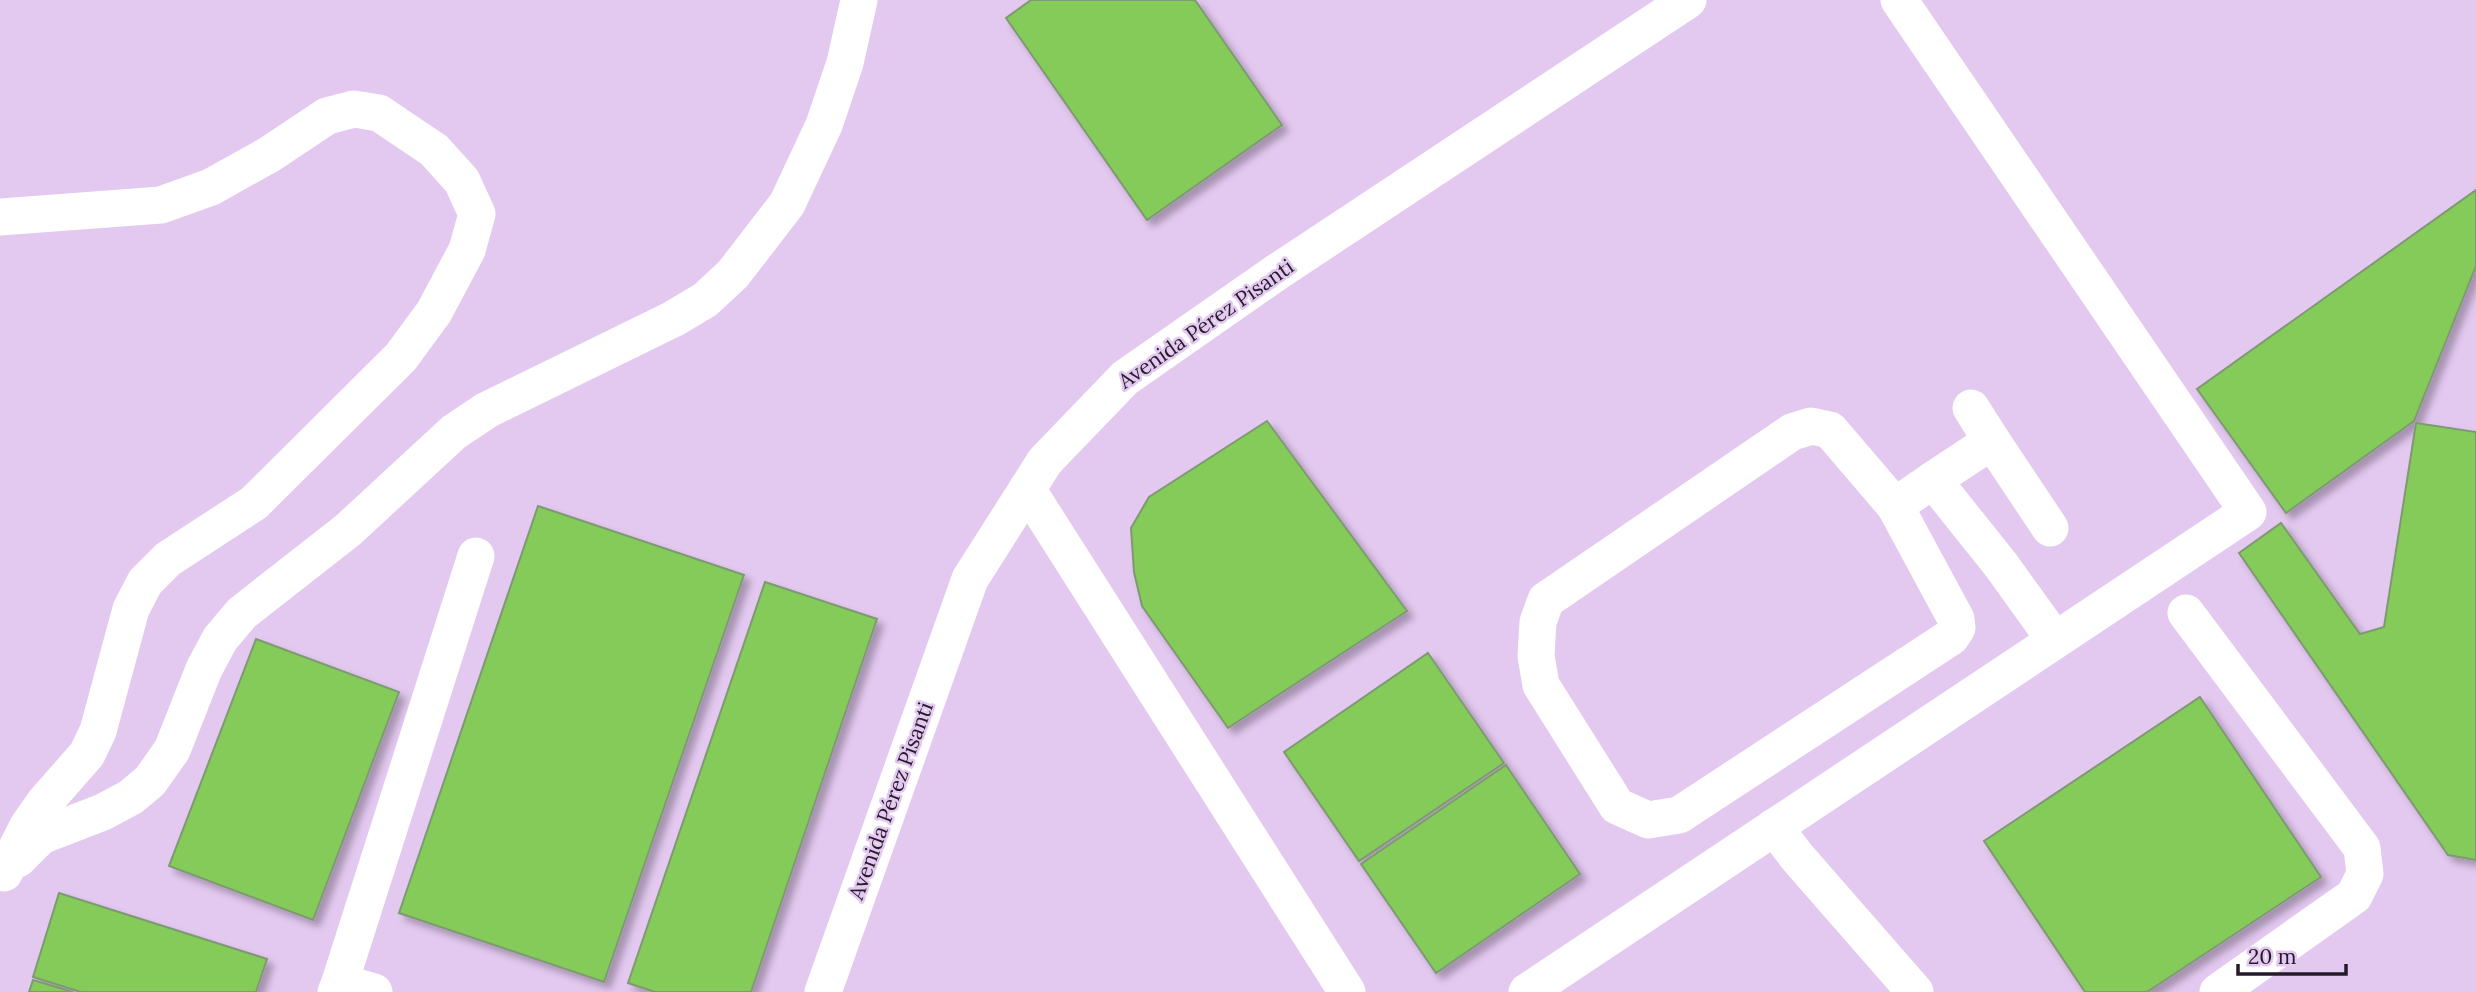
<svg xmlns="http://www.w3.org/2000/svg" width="2476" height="992" viewBox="0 0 2476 992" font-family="Lora,serif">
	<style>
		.building { fill: #84cb5a; stroke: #7f9973; stroke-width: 2; filter: url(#shadow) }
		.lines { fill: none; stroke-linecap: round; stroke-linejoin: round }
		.minor { stroke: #fff; stroke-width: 37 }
		.labels { text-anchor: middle; stroke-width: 5; stroke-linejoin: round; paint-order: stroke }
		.street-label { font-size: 21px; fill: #241a29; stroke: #e3c8f0 }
	</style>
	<defs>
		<filter id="shadow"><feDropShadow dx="6" dy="6" stdDeviation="3.5" flood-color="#0004"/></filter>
	</defs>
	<rect width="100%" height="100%" fill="#e3c8f0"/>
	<!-- building -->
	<g class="building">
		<path d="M1031,0H1195L1282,125L1147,220L1006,18Z"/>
		<path d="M2476,190V266L2414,421L2286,513L2197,389Z"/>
		<path d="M1267,421L1407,611L1228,728L1142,606L1134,572L1131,528L1149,497Z"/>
		<path d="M2416,423L2476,432V860L2448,855L2239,553L2281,523L2360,634L2384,627Z"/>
		<path d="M538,506L744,575L604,982L399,913Z"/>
		<path d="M765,582L877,619L751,992H655L628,983Z"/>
		<path d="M256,639L399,692L313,920L169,866Z"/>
		<path d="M1428,653L1504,763L1359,861L1284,752Z"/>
		<path d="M2200,697L2321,877L2147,992H2085L1984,841Z"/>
		<path d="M1506,765L1580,874L1436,973L1361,864Z"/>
		<path d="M59,893L267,959L256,992H81L33,977Z"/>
		<path d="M33,980L73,992H29Z"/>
	</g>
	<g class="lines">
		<!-- minor -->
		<g class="minor">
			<path d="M0,217L161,205L211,187L270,154L327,116L354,109L379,113L434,150L462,181L477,214L467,250L434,312L401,357L254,503L168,559L145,582L131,609L98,731L87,754L44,803L28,826L4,873"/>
			<path d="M1971,408L1992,441"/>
			<path d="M1811,426L1830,430L1895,506L1956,619L1957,628L1951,637L1679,815L1648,820L1617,806L1541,685L1536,656L1538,622L1546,600L1792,432Z"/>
			<path d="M1933,480L1992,441L2050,528"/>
			<path d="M1027,489L1347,992"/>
			<path d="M1895,506L1933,480L2001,565L2055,640"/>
			<path d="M2186,613L2362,848L2365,874L2354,896L2218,992"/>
			<path d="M1774,827L1798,858L1915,992"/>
			<path d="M18,859L41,836L103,812L131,797L150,781L172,750L204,669L220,639L242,613L348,530L454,432L487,410L673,319L705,300L733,274L787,204L824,125L845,63L859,0"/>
			<path d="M340,982L476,556"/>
			<path d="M336,992L340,982L374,992"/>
			<path d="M823,992L970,579L1045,461L1125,378L1277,272L1688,0"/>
			<path d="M1527,992L2248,512L1899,0"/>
		</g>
	</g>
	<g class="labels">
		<!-- street labels -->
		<g class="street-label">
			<text transform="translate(1206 324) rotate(-35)" y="7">Avenida Pérez Pisanti</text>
			<text transform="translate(891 801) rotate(-70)" y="7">Avenida Pérez Pisanti</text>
		</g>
	</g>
	<!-- scale -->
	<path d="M2238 964v10h108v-10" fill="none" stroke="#241a29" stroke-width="3.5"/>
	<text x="2248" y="964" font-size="21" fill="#241a29" stroke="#e3c8f0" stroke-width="5" paint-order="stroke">20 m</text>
</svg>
